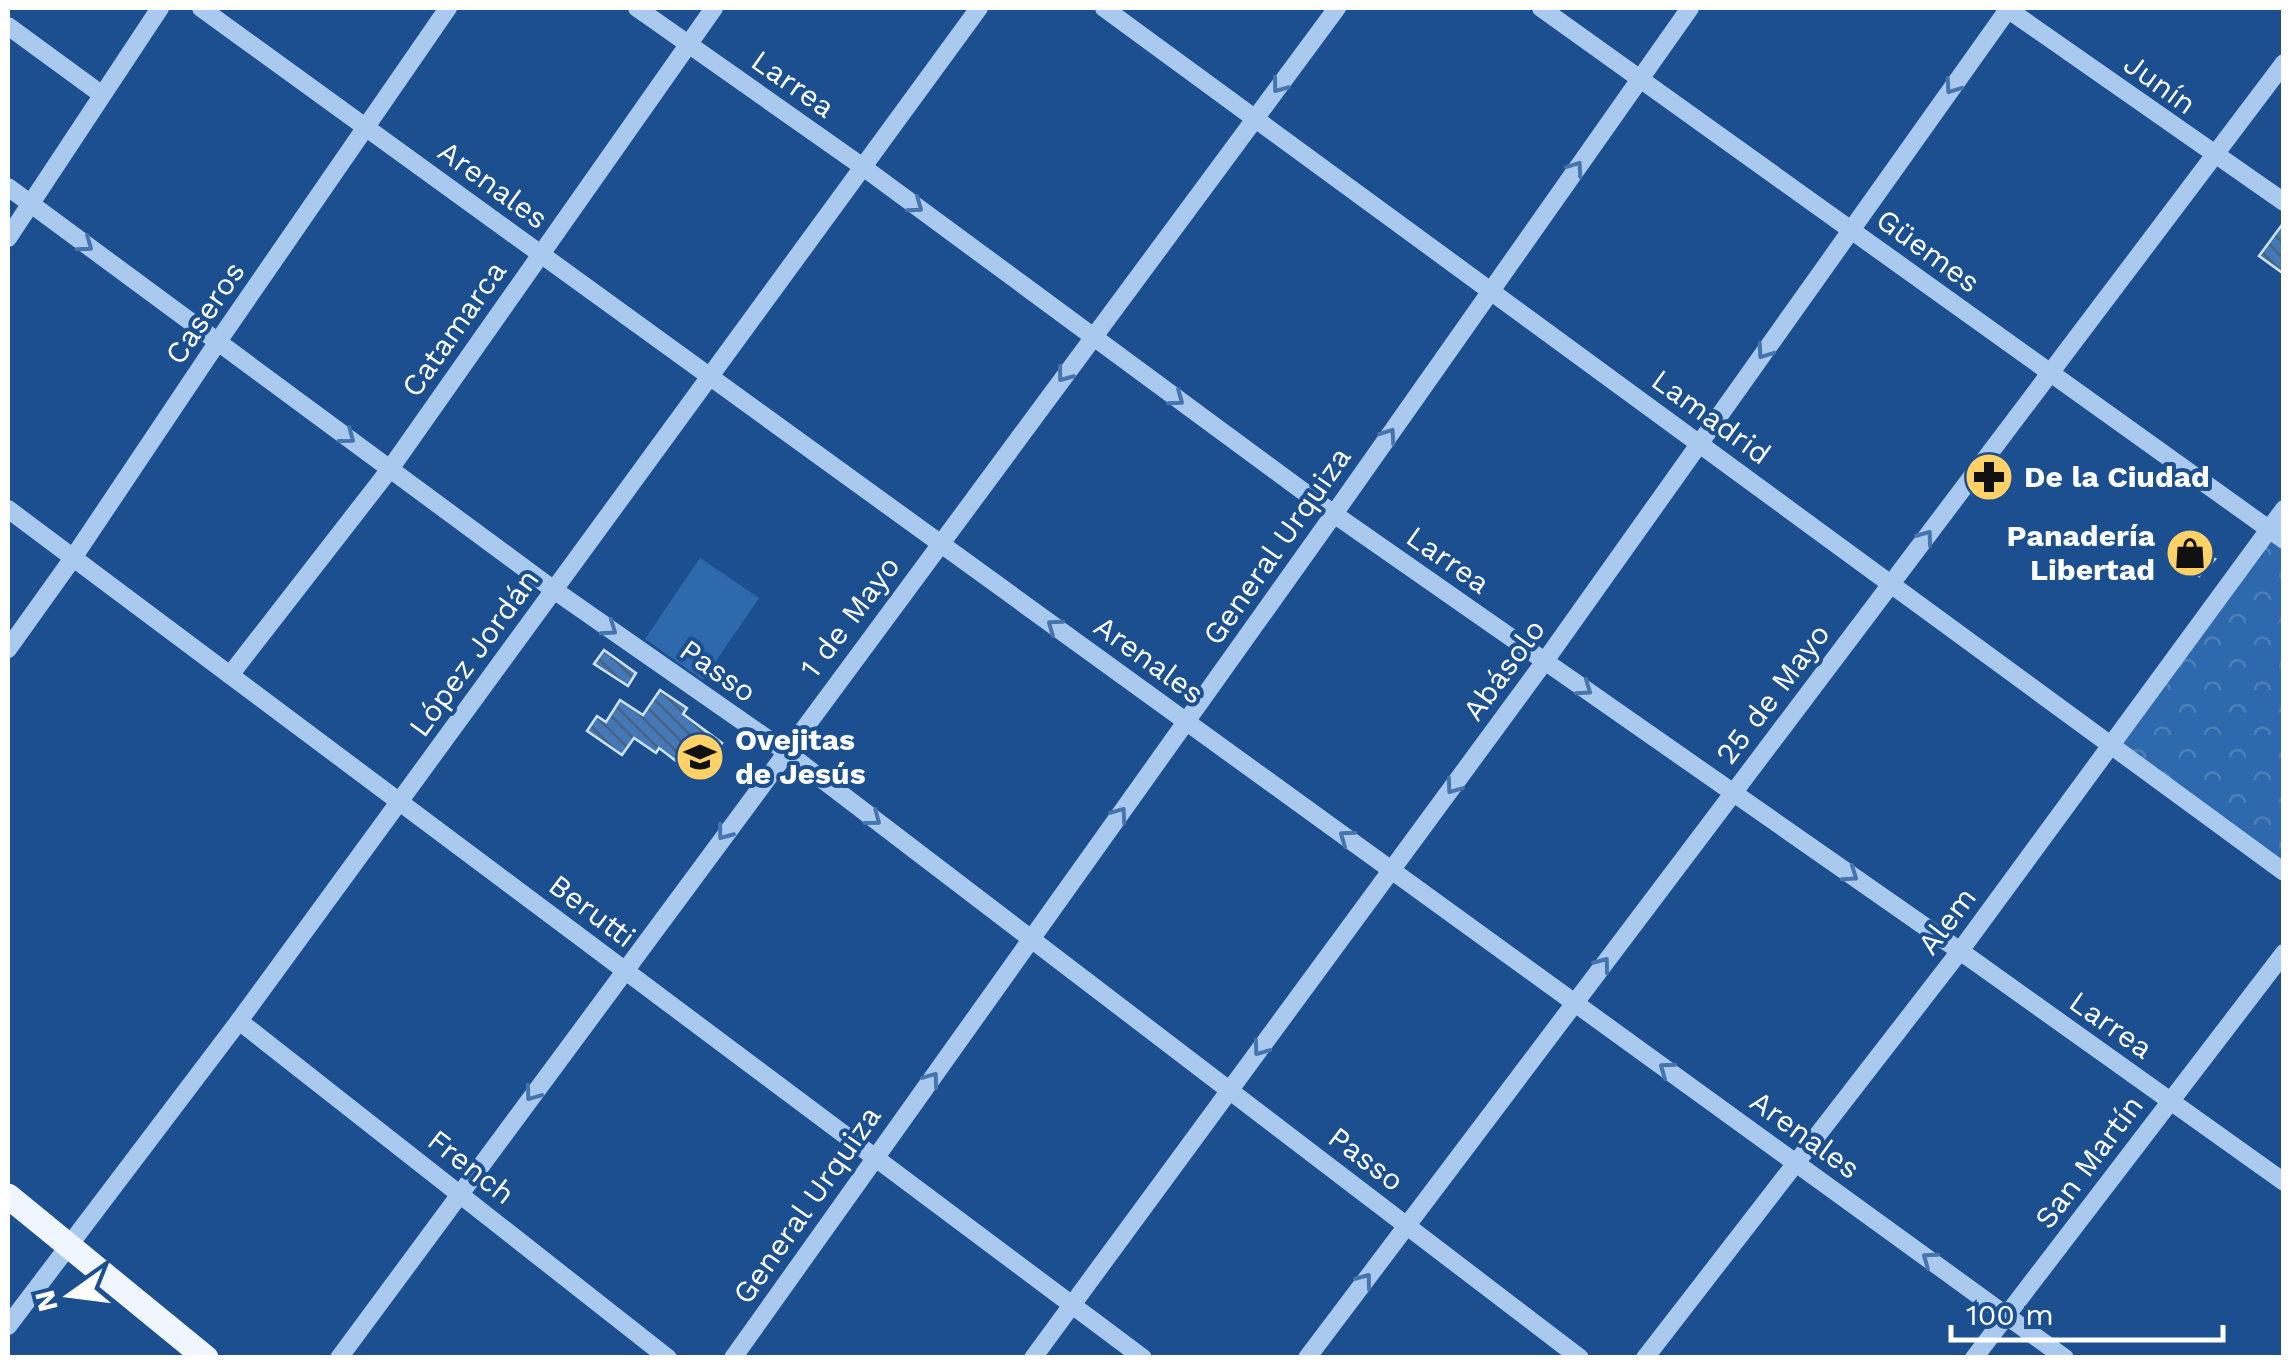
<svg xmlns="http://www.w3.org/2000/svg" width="2291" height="1365" viewBox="0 0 2291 1365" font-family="'Work Sans',sans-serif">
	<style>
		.park { fill: url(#park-crowns) }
		.garden { fill: #2e69ad }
		.building { fill: url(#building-back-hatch); stroke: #cfe3fa; stroke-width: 2.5 }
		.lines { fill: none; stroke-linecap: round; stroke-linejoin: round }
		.minor { stroke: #a9c9ee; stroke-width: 18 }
		.major { stroke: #f0f6ff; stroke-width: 25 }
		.oneway { stroke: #4674ac }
		.labels { text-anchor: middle; stroke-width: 8; stroke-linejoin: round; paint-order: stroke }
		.street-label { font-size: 30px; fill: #fff; stroke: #1b4f8f }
		.poi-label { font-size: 30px; font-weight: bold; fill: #fff; stroke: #1b4f8f; text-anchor: start }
	</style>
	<defs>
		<pattern id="park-crowns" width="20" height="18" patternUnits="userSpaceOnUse" patternTransform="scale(2.5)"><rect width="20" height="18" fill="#2e69ad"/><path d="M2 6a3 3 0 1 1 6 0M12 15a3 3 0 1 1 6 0" fill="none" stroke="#4d80b9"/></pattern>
		<pattern id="building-back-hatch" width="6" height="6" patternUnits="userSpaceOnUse" patternTransform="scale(2.5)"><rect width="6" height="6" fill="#4478b7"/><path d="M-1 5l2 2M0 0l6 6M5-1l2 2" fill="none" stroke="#486282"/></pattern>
	</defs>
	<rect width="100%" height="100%" fill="#1b4f8f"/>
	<!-- park -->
	<path class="park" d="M2269,530L2283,540V872L2111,745Z"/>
	<!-- garden -->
	<path class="garden" d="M700,558L759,598L703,680L645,639Z"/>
	<!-- building -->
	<g class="building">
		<path d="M2284,222V274L2259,256Z"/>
		<path d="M2175,535L2215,559L2199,576L2168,548Z"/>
		<path d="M604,650L636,673L628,686L594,664Z"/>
		<path d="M660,690L687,708L683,714L722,743L697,777L659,748L656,753L634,738L622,755L587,731L597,716L606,722L620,700L643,715Z"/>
	</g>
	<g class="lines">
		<!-- minor -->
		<g class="minor">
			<path d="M201,8L2065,1358"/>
			<path d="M637,8L863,167L1334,514L1960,951L2284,1182"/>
			<path d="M1104,8L2284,872"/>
			<path d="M1541,8L2284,540"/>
			<path d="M2006,8L2284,202"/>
			<path d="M8,26L101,94"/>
			<path d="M8,187L554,590L785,751L1580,1358"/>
			<path d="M8,238L160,8"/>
			<path d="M8,509L1143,1358"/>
			<path d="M8,649L73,558L219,340L448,8"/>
			<path d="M230,675L390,469L714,8"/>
			<path d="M239,1021L668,1358"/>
			<path d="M8,1326L239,1021L979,8"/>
			<path d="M339,1358L1337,8"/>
			<path d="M733,1358L1334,514L1690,8"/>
			<path d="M1033,1358L1545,661L2009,8"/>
			<path d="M1307,1358L2284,63"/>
			<path d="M1645,1358L1960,951L2284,509"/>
			<path d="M1974,1358L2284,953"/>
		</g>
		<!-- major -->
		<path class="major" d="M8,1196L206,1358"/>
	</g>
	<!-- one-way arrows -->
	<defs><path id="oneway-chevron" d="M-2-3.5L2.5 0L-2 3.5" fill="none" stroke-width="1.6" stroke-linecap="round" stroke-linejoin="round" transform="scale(2.5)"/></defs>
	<g class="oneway">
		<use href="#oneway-chevron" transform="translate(1279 86) rotate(127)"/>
		<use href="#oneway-chevron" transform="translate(1952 87) rotate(125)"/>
		<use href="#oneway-chevron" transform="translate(1576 168) rotate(-55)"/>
		<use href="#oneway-chevron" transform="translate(916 206) rotate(36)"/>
		<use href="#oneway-chevron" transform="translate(86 245) rotate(36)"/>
		<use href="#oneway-chevron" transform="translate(1764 352) rotate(125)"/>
		<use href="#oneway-chevron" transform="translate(1064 375) rotate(127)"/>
		<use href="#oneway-chevron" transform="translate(1177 399) rotate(36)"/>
		<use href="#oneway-chevron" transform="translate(1389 435) rotate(-55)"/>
		<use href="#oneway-chevron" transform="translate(348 437) rotate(37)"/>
		<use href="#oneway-chevron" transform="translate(1926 537) rotate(-53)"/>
		<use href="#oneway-chevron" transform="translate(1054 626) rotate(-144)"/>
		<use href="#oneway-chevron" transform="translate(610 629) rotate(35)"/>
		<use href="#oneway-chevron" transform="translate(1585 689) rotate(35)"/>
		<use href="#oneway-chevron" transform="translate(1453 787) rotate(126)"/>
		<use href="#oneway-chevron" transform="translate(1120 814) rotate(-54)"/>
		<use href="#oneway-chevron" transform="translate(874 819) rotate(37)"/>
		<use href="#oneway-chevron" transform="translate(724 833) rotate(127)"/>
		<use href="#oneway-chevron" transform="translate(1346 837) rotate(-144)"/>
		<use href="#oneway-chevron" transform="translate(1851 875) rotate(35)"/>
		<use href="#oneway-chevron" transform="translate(1603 964) rotate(-53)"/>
		<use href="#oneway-chevron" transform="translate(1260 1049) rotate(126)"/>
		<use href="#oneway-chevron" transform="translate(1666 1069) rotate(-144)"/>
		<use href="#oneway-chevron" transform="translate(932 1079) rotate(-54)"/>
		<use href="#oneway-chevron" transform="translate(532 1094) rotate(126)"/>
		<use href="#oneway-chevron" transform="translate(1929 1259) rotate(-144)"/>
		<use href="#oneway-chevron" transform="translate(1365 1280) rotate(-53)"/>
	</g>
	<!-- icons -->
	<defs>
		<g id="pharmacy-disc" transform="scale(2.5)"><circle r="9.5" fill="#ffd166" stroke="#1b4f8f"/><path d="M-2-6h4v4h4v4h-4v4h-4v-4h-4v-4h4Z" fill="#111"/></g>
		<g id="shop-disc" transform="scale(2.5)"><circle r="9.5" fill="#ffd166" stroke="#1b4f8f"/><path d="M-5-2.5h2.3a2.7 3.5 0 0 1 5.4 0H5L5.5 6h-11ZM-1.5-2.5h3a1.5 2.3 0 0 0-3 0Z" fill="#111"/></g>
		<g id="school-disc" transform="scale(2.5)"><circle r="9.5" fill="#ffd166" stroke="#1b4f8f"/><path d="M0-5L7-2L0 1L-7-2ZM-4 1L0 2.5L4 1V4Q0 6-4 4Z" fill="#111"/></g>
	</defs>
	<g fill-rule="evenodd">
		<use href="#pharmacy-disc" x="1989" y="477"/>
		<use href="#shop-disc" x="2190" y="553"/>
		<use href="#school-disc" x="700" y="757"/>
	</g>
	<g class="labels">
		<!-- street labels -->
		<g class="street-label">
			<text transform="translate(793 84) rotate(35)" y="10">Larrea</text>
			<text transform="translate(2160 84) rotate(36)" y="10">Junín</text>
			<text transform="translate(493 185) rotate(36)" y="10">Arenales</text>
			<text transform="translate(1928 251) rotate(36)" y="10">Güemes</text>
			<text transform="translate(205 313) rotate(-56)" y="10">Caseros</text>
			<text transform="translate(454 329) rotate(-55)" y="10">Catamarca</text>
			<text transform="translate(1711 417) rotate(36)" y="10">Lamadrid</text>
			<text transform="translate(1277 546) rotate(-55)" y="10">General Urquiza</text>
			<text transform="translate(1448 560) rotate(35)" y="10">Larrea</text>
			<text transform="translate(850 617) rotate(-53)" y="10">1 de Mayo</text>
			<text transform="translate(474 653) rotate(-54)" y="10">López Jordán</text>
			<text transform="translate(1149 660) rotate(36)" y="10">Arenales</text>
			<text transform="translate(1504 670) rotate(-54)" y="10">Abásolo</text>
			<text transform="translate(718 671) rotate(35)" y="10">Passo</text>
			<text transform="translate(1773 694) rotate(-53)" y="10">25 de Mayo</text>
			<text transform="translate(592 911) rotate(37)" y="10">Berutti</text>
			<text transform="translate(1947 921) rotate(-53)" y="10">Alem</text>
			<text transform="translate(2111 1025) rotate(35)" y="10">Larrea</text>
			<text transform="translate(1805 1135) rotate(36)" y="10">Arenales</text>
			<text transform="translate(1366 1159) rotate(37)" y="10">Passo</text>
			<text transform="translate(2089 1162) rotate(-53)" y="10">San Martín</text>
			<text transform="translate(471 1167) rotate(38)" y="10">French</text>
			<text transform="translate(807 1205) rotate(-55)" y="10">General Urquiza</text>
		</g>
		<!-- poi labels -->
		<g class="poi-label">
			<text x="2024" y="487">De la Ciudad</text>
			<text x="2155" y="546" text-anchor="end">Panadería<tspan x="2155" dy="34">Libertad</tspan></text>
			<text x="735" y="750">Ovejitas<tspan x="735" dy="34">de Jesús</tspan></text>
		</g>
	</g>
	<!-- border -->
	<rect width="2291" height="1365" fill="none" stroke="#ffffff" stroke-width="20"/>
	<!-- north arrow -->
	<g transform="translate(70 1295) rotate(256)" stroke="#1b4f8f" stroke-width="8" paint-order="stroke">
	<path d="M0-8L18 38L0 25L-18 38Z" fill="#ffffff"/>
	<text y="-15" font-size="28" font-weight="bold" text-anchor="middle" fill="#ffffff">N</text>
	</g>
	<!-- scale -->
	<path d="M1951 1325v15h272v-15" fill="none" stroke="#ffffff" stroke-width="5"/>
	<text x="1966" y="1325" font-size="30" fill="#ffffff" stroke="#1b4f8f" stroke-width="8" paint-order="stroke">100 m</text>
</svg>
